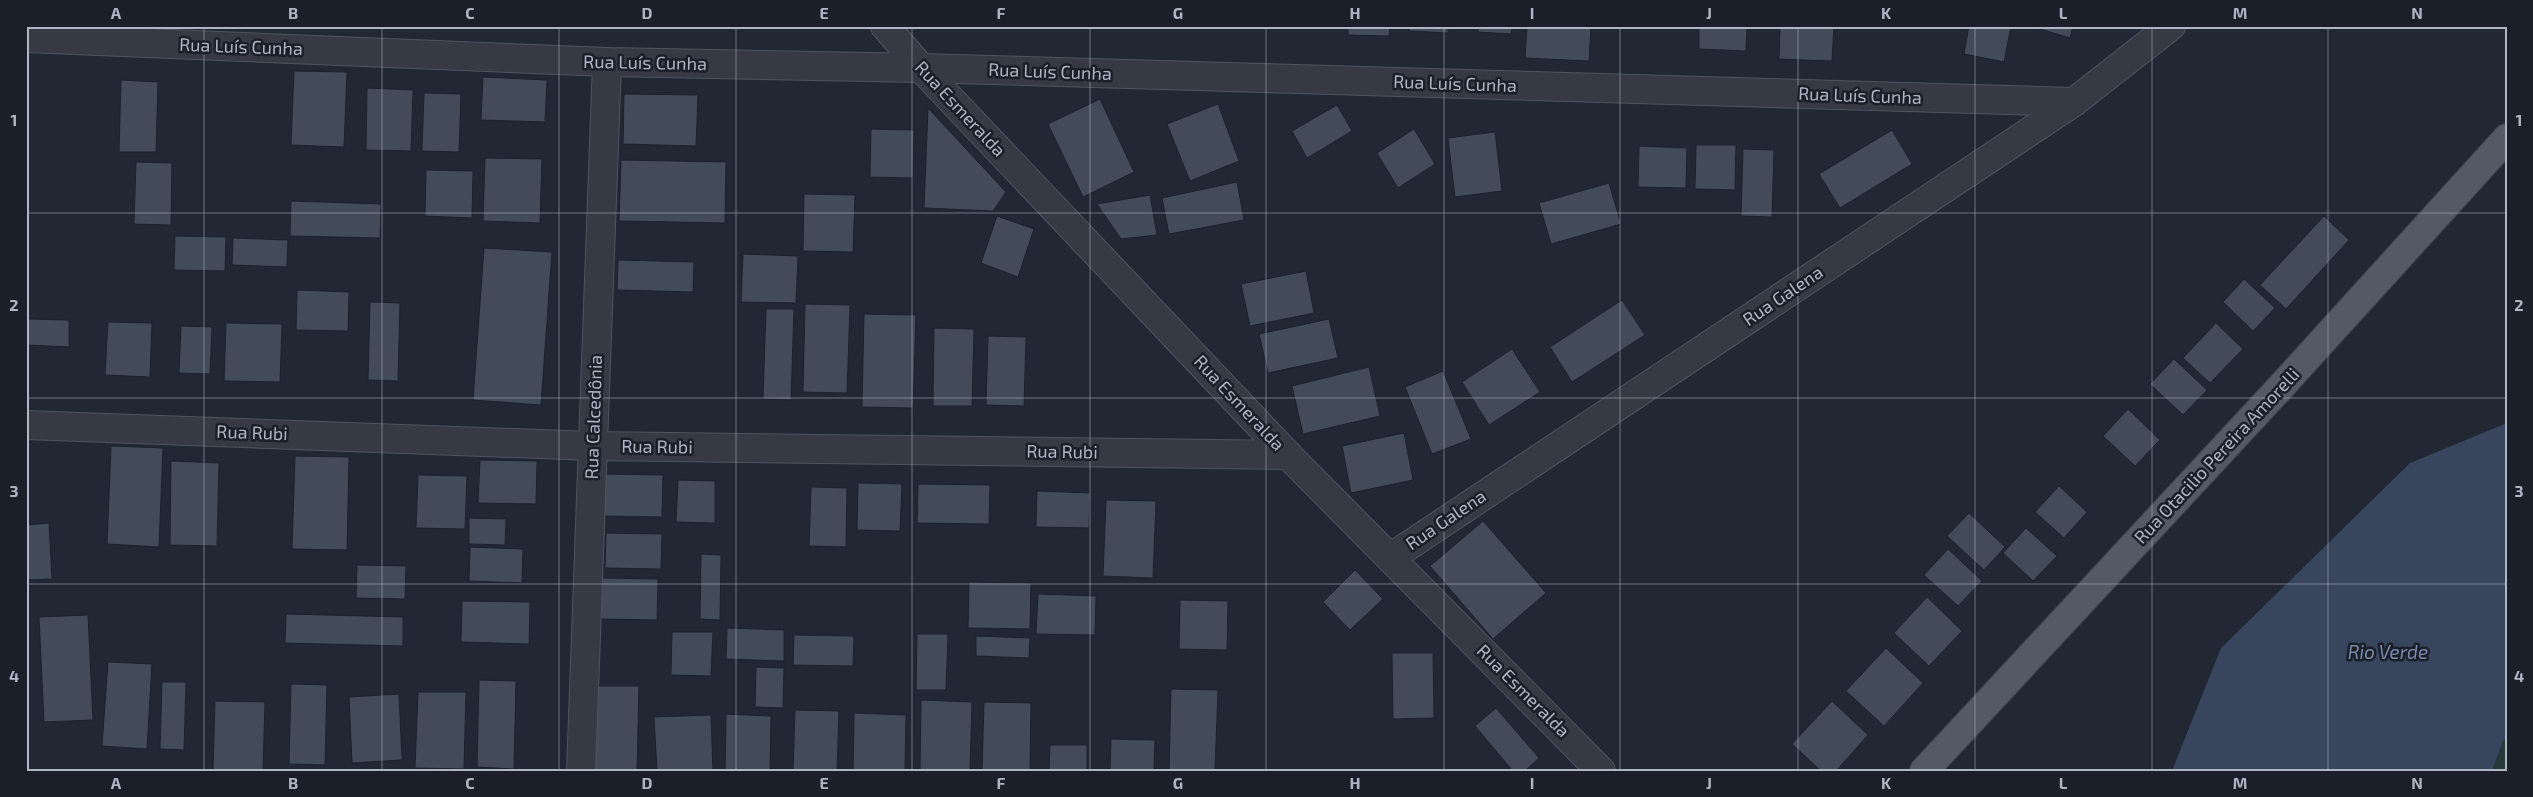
<svg xmlns="http://www.w3.org/2000/svg" width="2533" height="797" viewBox="0 0 2533 797" font-family="'Exo 2',sans-serif">
	<style>
		.green { fill: #27383a }
		.water { fill: #38455d }
		.building { fill: #434b59; stroke: #1c212c }
		.lines { fill: none; stroke-linecap: round; stroke-linejoin: round }
		.minor-casing { stroke: #4f5560; stroke-width: 30 }
		.primary-casing { stroke: #3e434f; stroke-width: 30 }
		.minor { stroke: #353a45; stroke-width: 28 }
		.primary { stroke: #535965; stroke-width: 28 }
		.grid { fill: none; stroke: #afb5c2; stroke-width: 1; stroke-opacity: 0.55 }
		.labels { text-anchor: middle; stroke-width: 5; stroke-linejoin: round; paint-order: stroke }
		.street-label { font-size: 18px; fill: #afb5c2; stroke: #1a1f2a }
		.water-label { font-size: 19px; font-style: italic; fill: #7a8aa8; stroke: #1a1f2a }
		.neatline { fill: none; stroke: #afb5c2; stroke-width: 2 }
		.grid-label { font-size: 16px; text-anchor: middle; font-weight: bold; fill: #afb5c2 }
	</style>
	<rect width="100%" height="100%" fill="#212834"/>
	<!-- green -->
	<path class="green" d="M2507,737V771H2492L2503,741Z"/>
	<!-- water -->
	<path class="water" d="M2507,423V737L2503,741L2492,771H2172L2221,648L2410,463Z"/>
	<!-- building -->
	<g class="building">
		<path d="M1348,26H1390L1389,36L1348,35Z"/>
		<path d="M1409,26H1448V33L1409,31Z"/>
		<path d="M1478,26H1512L1511,34L1478,32Z"/>
		<path d="M1527,26H1591L1589,61L1525,58Z"/>
		<path d="M1699,26H1747L1746,51L1699,49Z"/>
		<path d="M1780,26H1834L1832,61L1779,59Z"/>
		<path d="M1969,26H2011L2004,62L1964,54Z"/>
		<path d="M2030,26H2073L2070,38Z"/>
		<path d="M294,71L347,72L344,147L291,145Z"/>
		<path d="M483,77L547,80L545,122L481,120Z"/>
		<path d="M121,80L158,82L156,152H119Z"/>
		<path d="M367,88L413,90L411,151L366,150Z"/>
		<path d="M424,93L461,94L459,152L422,151Z"/>
		<path d="M624,94L698,95L696,146L623,144Z"/>
		<path d="M1100,99L1134,172L1083,197L1048,124Z"/>
		<path d="M1218,104L1239,161L1190,181L1167,124Z"/>
		<path d="M1337,105L1352,131L1307,158L1292,131Z"/>
		<path d="M928,108L1006,192L993,211L924,208Z"/>
		<path d="M871,129L914,130L913,178L870,177Z"/>
		<path d="M1414,129L1435,164L1398,188L1377,153Z"/>
		<path d="M1892,130L1912,164L1840,208L1819,174Z"/>
		<path d="M1495,132L1502,191L1455,197L1448,138Z"/>
		<path d="M1696,145H1736L1735,190L1695,189Z"/>
		<path d="M1639,146L1687,148L1686,188L1638,187Z"/>
		<path d="M1743,149L1774,150L1772,217L1741,216Z"/>
		<path d="M485,158L542,159L540,223L483,221Z"/>
		<path d="M621,160L726,162L725,223L619,221Z"/>
		<path d="M136,162L172,163L171,225L134,224Z"/>
		<path d="M426,170L473,171L472,218L425,216Z"/>
		<path d="M1237,182L1244,220L1169,234L1162,198Z"/>
		<path d="M1609,183L1621,224L1551,244L1539,203Z"/>
		<path d="M804,194L855,195L853,252L803,251Z"/>
		<path d="M1150,195L1157,235L1121,239L1097,204Z"/>
		<path d="M291,201L381,204L380,238L290,236Z"/>
		<path d="M997,216L1034,229L1018,277L981,263Z"/>
		<path d="M2324,216L2349,240L2286,309L2260,285Z"/>
		<path d="M175,236L226,237L225,271L174,270Z"/>
		<path d="M233,238L288,240L287,267L232,265Z"/>
		<path d="M484,248L552,252L541,405L473,400Z"/>
		<path d="M743,254L798,256L796,303L741,302Z"/>
		<path d="M618,260L694,262L693,292L617,290Z"/>
		<path d="M1306,271L1314,313L1250,326L1241,284Z"/>
		<path d="M2244,279L2275,308L2253,331L2223,302Z"/>
		<path d="M297,290L349,292L348,331L296,330Z"/>
		<path d="M1622,300L1645,335L1572,382L1550,347Z"/>
		<path d="M370,302L400,303L398,381L368,380Z"/>
		<path d="M805,304L850,305L847,393L803,392Z"/>
		<path d="M766,309H794L791,400L763,399Z"/>
		<path d="M864,314L916,315L913,408L862,407Z"/>
		<path d="M28,319L69,320V347L27,345Z"/>
		<path d="M1329,319L1338,358L1268,373L1259,334Z"/>
		<path d="M108,322L152,323L150,377L105,375Z"/>
		<path d="M226,323L282,324L280,382L224,381Z"/>
		<path d="M2216,323L2243,349L2210,383L2183,358Z"/>
		<path d="M181,326L212,327L210,374L179,373Z"/>
		<path d="M934,328L974,329L972,406H933Z"/>
		<path d="M988,336L1026,337L1024,406L986,405Z"/>
		<path d="M1512,349L1540,392L1489,425L1462,382Z"/>
		<path d="M2174,359L2207,390L2183,415L2150,384Z"/>
		<path d="M1369,367L1380,416L1303,434L1292,386Z"/>
		<path d="M1443,371L1471,439L1432,454L1405,387Z"/>
		<path d="M2128,409L2160,440L2135,466L2103,436Z"/>
		<path d="M1404,433L1413,480L1351,493L1342,446Z"/>
		<path d="M111,446L163,448L159,547L107,544Z"/>
		<path d="M295,456L349,457L347,550L292,549Z"/>
		<path d="M480,460L537,461L536,504L478,503Z"/>
		<path d="M171,461L219,463L217,546L170,545Z"/>
		<path d="M603,474L663,475L662,517L602,516Z"/>
		<path d="M418,475L467,476L465,529L416,528Z"/>
		<path d="M678,480L715,481V523L676,522Z"/>
		<path d="M858,483L902,484L900,531L857,530Z"/>
		<path d="M918,484L990,485L989,524L917,523Z"/>
		<path d="M2059,486L2087,512L2064,538L2035,512Z"/>
		<path d="M811,487L847,488L846,547L809,546Z"/>
		<path d="M1037,491L1090,493L1089,528L1036,527Z"/>
		<path d="M1106,500L1156,501L1153,578L1103,576Z"/>
		<path d="M1969,513L2005,547L1984,570L1947,536Z"/>
		<path d="M469,518L506,519L505,545L469,544Z"/>
		<path d="M1483,521L1546,593L1493,639L1430,566Z"/>
		<path d="M49,523L52,579L26,580V525Z"/>
		<path d="M2026,528L2057,556L2033,581L2003,553Z"/>
		<path d="M606,533L662,534L661,569L605,568Z"/>
		<path d="M470,547L523,549L522,583L469,581Z"/>
		<path d="M1948,549L1982,581L1958,606L1924,575Z"/>
		<path d="M701,554L721,555L720,620L700,619Z"/>
		<path d="M357,565L406,566L405,599L356,598Z"/>
		<path d="M1355,570L1383,599L1350,630L1323,602Z"/>
		<path d="M602,578L658,579L657,620L601,619Z"/>
		<path d="M969,582L1031,583L1030,629L968,628Z"/>
		<path d="M1038,594L1096,596L1095,635L1036,634Z"/>
		<path d="M1927,597L1962,631L1929,666L1894,633Z"/>
		<path d="M1180,600L1228,601L1227,650L1179,649Z"/>
		<path d="M462,601L530,602L529,644L461,642Z"/>
		<path d="M286,614L403,617V646L285,643Z"/>
		<path d="M88,615L93,720L44,722L39,617Z"/>
		<path d="M727,628L784,630V661L726,659Z"/>
		<path d="M672,632H713L711,676L671,675Z"/>
		<path d="M917,634H948L946,690H916Z"/>
		<path d="M794,635L854,636L853,666L793,665Z"/>
		<path d="M976,636L1030,638L1029,658L976,656Z"/>
		<path d="M1886,648L1923,683L1884,726L1846,691Z"/>
		<path d="M1392,653H1433L1434,718L1393,719Z"/>
		<path d="M108,662L152,664L147,749L102,746Z"/>
		<path d="M756,667L784,668L783,708L755,707Z"/>
		<path d="M479,680L516,681L514,769L477,767Z"/>
		<path d="M162,682H186L184,750L160,749Z"/>
		<path d="M291,684L327,685L325,765L289,764Z"/>
		<path d="M597,686H639L637,771H595Z"/>
		<path d="M1171,689L1218,690L1215,771H1169Z"/>
		<path d="M418,692H466L464,769L415,768Z"/>
		<path d="M399,694L402,760L352,763L349,697Z"/>
		<path d="M921,700L972,702L970,771H920Z"/>
		<path d="M215,701L265,702L263,771H213Z"/>
		<path d="M1832,701L1868,735L1836,771H1821L1792,744Z"/>
		<path d="M984,702L1031,703L1030,771H982Z"/>
		<path d="M1496,708L1539,758L1525,771H1513L1475,726Z"/>
		<path d="M795,710L839,711L837,771H793Z"/>
		<path d="M854,713L906,715L905,771H853Z"/>
		<path d="M726,714L771,716L770,771H725Z"/>
		<path d="M711,715L713,771H657L654,717Z"/>
		<path d="M1111,739L1155,740L1154,771H1110Z"/>
		<path d="M1050,745H1087V771H1049Z"/>
	</g>
	<g class="lines">
		<!-- minor casing -->
		<g class="minor-casing">
			<g id="minor">
				<path d="M885,26L921,68L1288,455L1601,771"/>
				<path d="M26,38L607,62L921,68L2074,102"/>
				<path d="M26,425L593,446L1288,455"/>
				<path d="M1390,558L2074,102L2171,26"/>
				<path d="M581,771L607,62"/>
			</g>
		</g>
		<!-- primary casing -->
		<g class="primary-casing">
			<path id="primary" d="M1924,771L2278,390L2507,138"/>
		</g>
		<!-- minor -->
		<use href="#minor" class="minor"/>
		<!-- primary -->
		<use href="#primary" class="primary"/>
	</g>
	<!-- grid -->
	<path class="grid" d="M204,26V771M382,26V771M559,26V771M736,26V771M912,26V771M1090,26V771M1266,26V771M1444,26V771M1620,26V771M1798,26V771M1975,26V771M2152,26V771M2328,26V771M26,213H2507M26,398H2507M26,584H2507"/>
	<g class="labels">
		<!-- street labels -->
		<g class="street-label">
			<text transform="translate(241 47) rotate(2)" y="6">Rua Luís Cunha</text>
			<text transform="translate(645 63) rotate(1)" y="6">Rua Luís Cunha</text>
			<text transform="translate(1050 72) rotate(2)" y="6">Rua Luís Cunha</text>
			<text transform="translate(1455 84) rotate(2)" y="6">Rua Luís Cunha</text>
			<text transform="translate(1860 96) rotate(2)" y="6">Rua Luís Cunha</text>
			<text transform="translate(960 109) rotate(47)" y="6">Rua Esmeralda</text>
			<text transform="translate(1783 296) rotate(-34)" y="6">Rua Galena</text>
			<text transform="translate(1239 403) rotate(47)" y="6">Rua Esmeralda</text>
			<text transform="translate(594 417) rotate(-88)" y="6">Rua Calcedônia</text>
			<text transform="translate(252 433) rotate(2)" y="6">Rua Rubi</text>
			<text transform="translate(657 447) rotate(1)" y="6">Rua Rubi</text>
			<text transform="translate(1062 452) rotate(1)" y="6">Rua Rubi</text>
			<text transform="translate(2217 456) rotate(-47)" y="6">Rua Otacilio Pereira Amorelli</text>
			<text transform="translate(1446 520) rotate(-34)" y="6">Rua Galena</text>
			<text transform="translate(1523 691) rotate(45)" y="6">Rua Esmeralda</text>
		</g>
		<!-- water labels -->
		<g class="water-label">
			<text x="2388" y="659">Rio Verde</text>
		</g>
	</g>
	<!-- border -->
	<rect width="2533" height="797" fill="none" stroke="#1a1f2a" stroke-width="55"/>
	<rect x="28" y="28" width="2478" height="742" class="neatline"/>
	<g class="grid-label">
		<text x="116" y="19">A</text>
		<text x="293" y="19">B</text>
		<text x="470" y="19">C</text>
		<text x="647" y="19">D</text>
		<text x="824" y="19">E</text>
		<text x="1001" y="19">F</text>
		<text x="1178" y="19">G</text>
		<text x="1355" y="19">H</text>
		<text x="1532" y="19">I</text>
		<text x="1709" y="19">J</text>
		<text x="1886" y="19">K</text>
		<text x="2063" y="19">L</text>
		<text x="2240" y="19">M</text>
		<text x="2417" y="19">N</text>
		<text x="14" y="126">1</text>
		<text x="2519" y="126">1</text>
		<text x="14" y="311">2</text>
		<text x="2519" y="311">2</text>
		<text x="14" y="497">3</text>
		<text x="2519" y="497">3</text>
		<text x="14" y="682">4</text>
		<text x="2519" y="682">4</text>
		<text x="116" y="789">A</text>
		<text x="293" y="789">B</text>
		<text x="470" y="789">C</text>
		<text x="647" y="789">D</text>
		<text x="824" y="789">E</text>
		<text x="1001" y="789">F</text>
		<text x="1178" y="789">G</text>
		<text x="1355" y="789">H</text>
		<text x="1532" y="789">I</text>
		<text x="1709" y="789">J</text>
		<text x="1886" y="789">K</text>
		<text x="2063" y="789">L</text>
		<text x="2240" y="789">M</text>
		<text x="2417" y="789">N</text>
	</g>
</svg>
